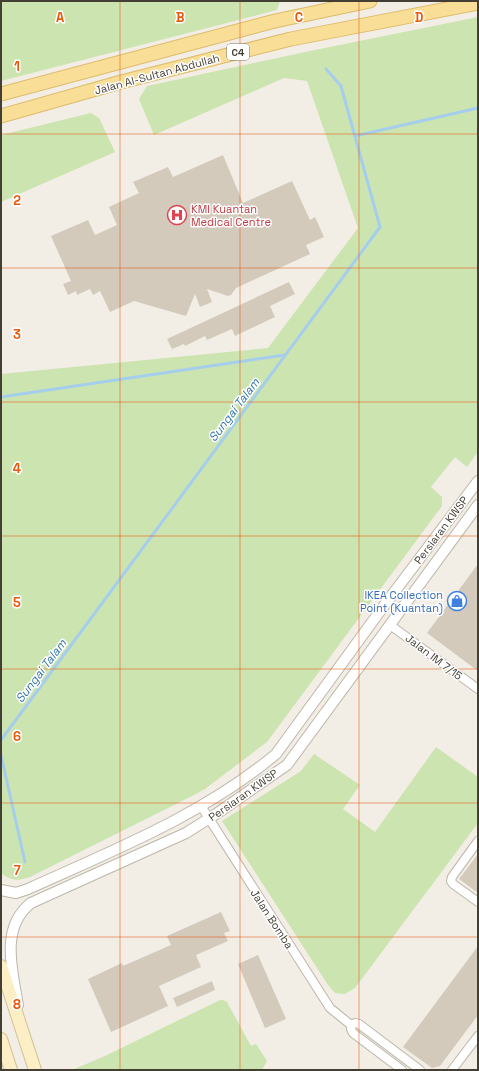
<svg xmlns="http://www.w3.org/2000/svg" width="479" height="1071" viewBox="0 0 479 1071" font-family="'Space Grotesk',sans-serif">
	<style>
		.green { fill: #cce4b0 }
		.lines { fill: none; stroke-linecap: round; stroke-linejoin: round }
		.stream { stroke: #a5ceec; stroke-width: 3 }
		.building { fill: #d3cabc }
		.minor-casing { stroke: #bdb6a9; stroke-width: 10 }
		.tertiary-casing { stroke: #bdb6a9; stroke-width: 12 }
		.secondary-casing { stroke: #d0c297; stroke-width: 14 }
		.primary-casing { stroke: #ddbb69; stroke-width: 15 }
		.minor { stroke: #fff; stroke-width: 8 }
		.tertiary { stroke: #fff; stroke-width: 10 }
		.secondary { stroke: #fcefc6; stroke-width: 12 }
		.primary { stroke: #f9de98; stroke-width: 13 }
		.grid { fill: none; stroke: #e8590c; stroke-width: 1; stroke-opacity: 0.55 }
		.labels { text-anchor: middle; stroke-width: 3; stroke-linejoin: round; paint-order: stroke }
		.shield { fill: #fff; stroke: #7c7972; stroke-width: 1 }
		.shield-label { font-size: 10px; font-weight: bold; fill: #443f35 }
		.street-label { font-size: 11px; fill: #443f35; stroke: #fff }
		.health-label { font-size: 11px; fill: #be3a42; stroke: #fff; text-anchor: start }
		.shop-label { font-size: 11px; fill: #366cbe; stroke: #fff; text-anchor: end }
		.water-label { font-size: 12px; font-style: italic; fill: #3477aa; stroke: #fff }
		.grid-label { font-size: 13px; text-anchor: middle; font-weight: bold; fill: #e8590c; stroke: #fff; stroke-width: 3; stroke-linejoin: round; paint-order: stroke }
	</style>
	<rect width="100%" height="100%" fill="#f2eee6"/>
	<!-- green -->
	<g class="green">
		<path d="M1,1H280L277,10L1,81Z"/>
		<path d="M478,17V452L467,467L455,457L431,487L442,497V506L267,742L205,789L192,796L30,877C18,881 11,881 1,873V374L268,348L358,228L307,81L284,78L154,135L139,99L147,86L310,51Z"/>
		<path d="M91,113L99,118L115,152L1,202V135Z"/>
		<path d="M436,747L478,777V823L355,988L345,994L335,993L328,985L222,821L301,771L314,754L360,785L343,809L375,832Z"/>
		<path d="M220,1000H223L227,1002L251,1046L256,1044L267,1061L262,1070H72L105,1056Z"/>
	</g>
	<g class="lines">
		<!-- stream -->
		<g class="stream">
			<path d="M355,136L478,108"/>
			<path d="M1,397L285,355"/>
			<path d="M1,740L380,227L341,86L326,69"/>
			<path d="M1,755L25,862"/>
		</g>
	</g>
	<!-- building -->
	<g class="building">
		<path d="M223,155L243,203L292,181L310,220L315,217L324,237L306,245L310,254L236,288L231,295L228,296L207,289L212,302L200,307L195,294L186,316L134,301L110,312L100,291L93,295L90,289L77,295L76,291L68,295L63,284L71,281L51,236L88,220L95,235L117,225L109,207L139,193L133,182L168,167L173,177Z"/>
		<path d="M289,282L295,294L270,306L275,317L235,336L232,329L207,340L205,336L185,346L184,344L172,349L167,339Z"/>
		<path d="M478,564V671L427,633Z"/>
		<path d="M478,854V893L459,879Z"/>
		<path d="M221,912L230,931L224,933L228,941L196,955L201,967L159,986L168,1006L111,1032L88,979L122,963L123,966L171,945L167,936Z"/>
		<path d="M478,946V1015L440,1066L432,1068L403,1047Z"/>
		<path d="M258,955L286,1019L265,1028L238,964Z"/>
		<path d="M212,981L215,990L177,1007L173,998Z"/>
	</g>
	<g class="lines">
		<!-- minor casing -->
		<g class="minor-casing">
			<g id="minor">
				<path d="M390,625L478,689"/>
				<path d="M201,806L330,1008L351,1025"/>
				<path d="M478,841L452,877L451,881L453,884L478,902"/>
				<path d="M351,1025L355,1023L359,1024L420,1070"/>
				<path d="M351,1025V1029L353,1033L402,1070"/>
				<path d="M452,1070L478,1036"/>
			</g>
		</g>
		<!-- tertiary casing -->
		<g class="tertiary-casing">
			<g id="tertiary">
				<path d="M1,890L16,893L28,889C114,850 203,815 276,754L386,603L478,481"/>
				<path d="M18,1005C12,970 0,927 31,903L186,833L216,814L287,765L478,505"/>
			</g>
		</g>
		<!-- secondary casing -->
		<g class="secondary-casing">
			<g id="secondary">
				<path d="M1,966L35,1070"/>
				<path d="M1,1039L11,1070"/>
			</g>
		</g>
		<!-- primary casing -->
		<g class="primary-casing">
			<g id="primary">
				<path d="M1,94L275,21L370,1"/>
				<path d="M1,116L121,82L291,39L478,3"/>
			</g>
		</g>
		<!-- minor -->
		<use href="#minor" class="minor"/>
		<!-- tertiary -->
		<use href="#tertiary" class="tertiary"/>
		<!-- secondary -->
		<use href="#secondary" class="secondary"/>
		<!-- primary -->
		<use href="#primary" class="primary"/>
	</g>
	<!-- grid -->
	<path class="grid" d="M120,1V1070M240,1V1070M359,1V1070M1,134H478M1,268H478M1,402H478M1,536H478M1,669H478M1,803H478M1,937H478"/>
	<!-- icons -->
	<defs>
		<g id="hospital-ring" transform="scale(1)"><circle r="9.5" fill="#fff" stroke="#e0444e" stroke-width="1.5"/><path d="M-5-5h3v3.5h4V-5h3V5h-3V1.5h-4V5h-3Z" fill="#e0444e"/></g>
		<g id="shop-ring" transform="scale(1)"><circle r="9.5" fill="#fff" stroke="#3f7fe0" stroke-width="1.5"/><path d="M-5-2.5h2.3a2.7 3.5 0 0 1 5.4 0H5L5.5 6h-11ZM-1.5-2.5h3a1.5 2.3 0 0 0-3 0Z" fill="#3f7fe0"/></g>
	</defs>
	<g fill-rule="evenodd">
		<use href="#hospital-ring" x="177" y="215"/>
		<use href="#shop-ring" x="457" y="601"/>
	</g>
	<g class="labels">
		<!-- shield labels -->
		<rect class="shield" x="227" y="44" width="22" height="16" rx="3"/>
		<g class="shield-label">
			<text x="238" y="56">C4</text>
		</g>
		<!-- street labels -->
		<g class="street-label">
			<text transform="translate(157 74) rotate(-15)" y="4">Jalan Al-Sultan Abdullah</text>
			<text transform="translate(441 530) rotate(-53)" y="4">Persiaran KWSP</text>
			<text transform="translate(434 657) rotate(37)" y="4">Jalan IM 7/15</text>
			<text transform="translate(243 795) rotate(-35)" y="4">Persiaran KWSP</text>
			<text transform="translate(272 919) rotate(57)" y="4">Jalan Bomba</text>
		</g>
		<!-- health labels -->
		<g class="health-label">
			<text x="191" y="213">KMI Kuantan<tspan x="191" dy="13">Medical Centre</tspan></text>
		</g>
		<!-- shop labels -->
		<g class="shop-label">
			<text x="443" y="599">IKEA Collection<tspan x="443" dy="13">Point (Kuantan)</tspan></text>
		</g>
		<!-- water labels -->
		<g class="water-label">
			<text transform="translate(234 410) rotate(-53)" y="4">Sungai Talam</text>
			<text transform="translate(41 671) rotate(-53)" y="4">Sungai Talam</text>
		</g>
	</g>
	<g class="grid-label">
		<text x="60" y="22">A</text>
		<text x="180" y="22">B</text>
		<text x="299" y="22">C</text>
		<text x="419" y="22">D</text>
		<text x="17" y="71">1</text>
		<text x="17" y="205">2</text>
		<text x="17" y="339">3</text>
		<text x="17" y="473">4</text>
		<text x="17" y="607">5</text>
		<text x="17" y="741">6</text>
		<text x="17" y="875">7</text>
		<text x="17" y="1009">8</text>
	</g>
	<!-- border -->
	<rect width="479" height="1071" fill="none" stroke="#443f35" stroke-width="4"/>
</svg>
